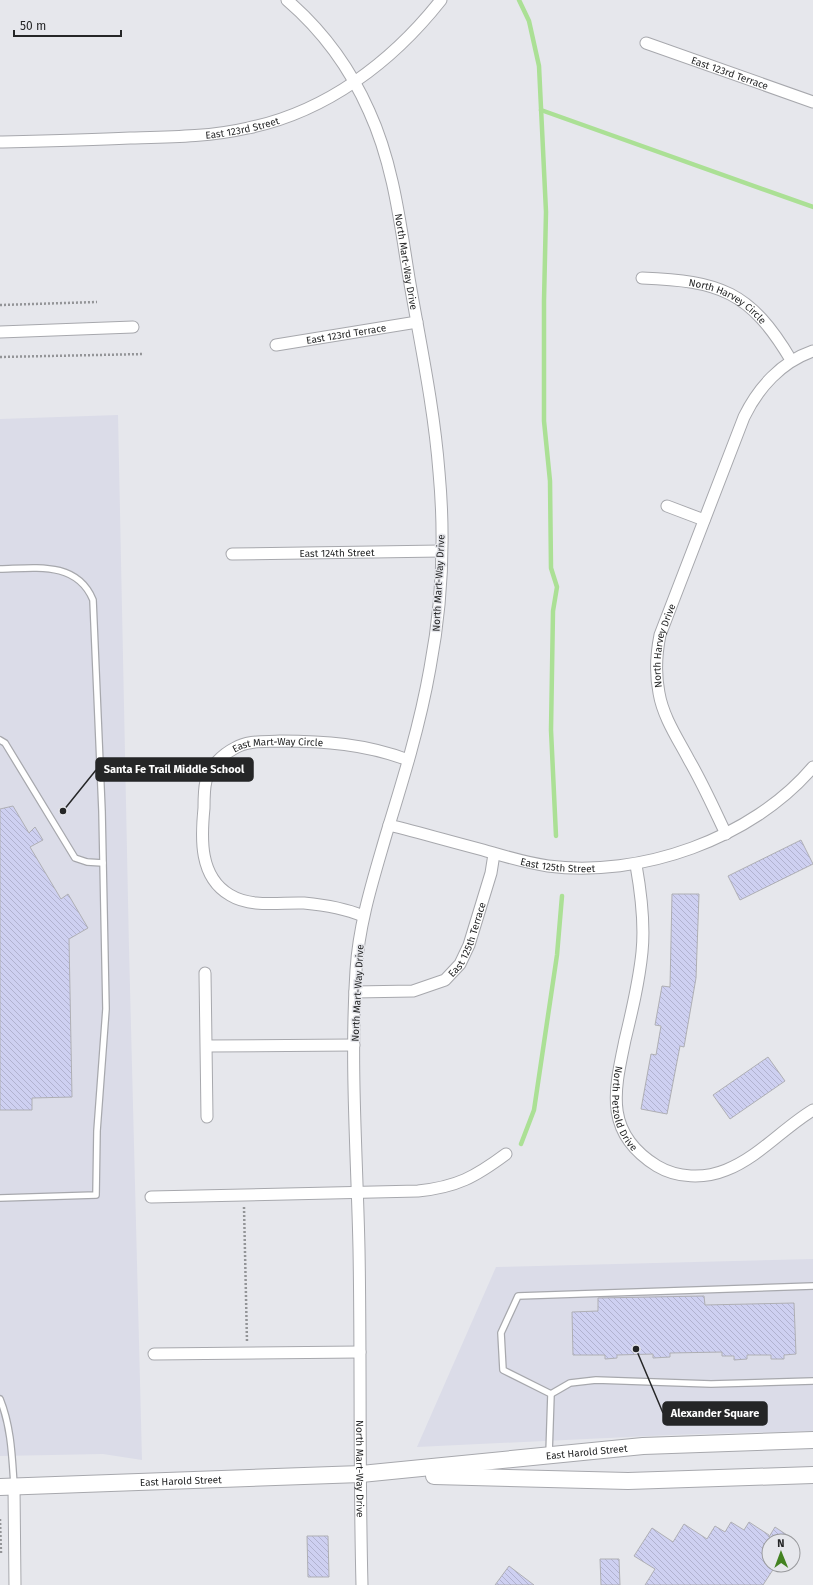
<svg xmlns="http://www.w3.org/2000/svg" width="813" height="1585" viewBox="0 0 813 1585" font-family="'Fira Sans',sans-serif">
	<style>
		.built { fill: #dbdce8 }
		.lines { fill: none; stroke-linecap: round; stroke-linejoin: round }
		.stream { stroke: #abe095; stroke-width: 4.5 }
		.building { fill: url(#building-back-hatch); stroke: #afafb4 }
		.lane-casing { stroke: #a7a8ad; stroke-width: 8 }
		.street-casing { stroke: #a7a8ad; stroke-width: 13 }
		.secondary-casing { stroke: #a7a8ad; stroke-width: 18 }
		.path { stroke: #939497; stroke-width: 2.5; stroke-dasharray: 2 2; stroke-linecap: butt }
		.lane { stroke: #fff; stroke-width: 5.5 }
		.street { stroke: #fff; stroke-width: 11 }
		.secondary { stroke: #fff; stroke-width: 16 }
		.labels { text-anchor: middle; stroke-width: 3; stroke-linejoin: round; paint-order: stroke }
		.street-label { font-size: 10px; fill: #252627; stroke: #e6e7ec }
		.leader { fill: none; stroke: #252627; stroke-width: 1.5 }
		.callout-dot { fill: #252627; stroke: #e6e7ec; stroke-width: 1.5 }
		.callout { fill: #252627; stroke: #252627; stroke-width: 1.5 }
		.callout-label { font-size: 11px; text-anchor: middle; font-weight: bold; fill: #fff }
	</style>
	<defs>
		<pattern id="building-back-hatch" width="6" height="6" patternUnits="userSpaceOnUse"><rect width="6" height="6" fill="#ced0f1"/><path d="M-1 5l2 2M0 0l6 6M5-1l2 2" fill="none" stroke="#b1b2cf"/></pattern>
	</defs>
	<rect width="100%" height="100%" fill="#e6e7ec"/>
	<!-- built -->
	<g class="built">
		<path d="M118,415L129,948L142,1460L103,1454L0,1456V419Z"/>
		<path d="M813,1259V1431L670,1435L417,1447L496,1267Z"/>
	</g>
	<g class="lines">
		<!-- stream -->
		<g class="stream">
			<path d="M519,0L529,21L539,66L546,212L544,301V421L550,481L551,568L557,587L553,611L551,730L556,836"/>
			<path d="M541,110L813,207"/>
			<path d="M521,1144L534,1110L557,955L562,896"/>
		</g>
	</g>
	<!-- building -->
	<g class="building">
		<path d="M13,806L29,833L35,827L43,840L30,847L61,899L68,894L88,928L69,939L72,1097L32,1098V1110H0V809Z"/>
		<path d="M801,840L813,864L740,900L728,876Z"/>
		<path d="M672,894H699L696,978L684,1047L680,1046L667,1114L641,1109L651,1054L656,1055L661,1026L655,1025L662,986L670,987Z"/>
		<path d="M768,1057L785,1081L730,1119L713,1095Z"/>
		<path d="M704,1296L705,1305L794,1303L796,1354L784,1355V1359H771V1355H747V1359L734,1360V1356H722V1352L670,1353V1357L653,1358V1354L617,1355V1358L605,1359V1355H573L572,1312L598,1311V1298Z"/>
		<path d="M731,1522L744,1530L749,1522L769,1535V1537L775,1527L796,1541H769V1565H776L763,1585H645L655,1569L634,1556L652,1528L673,1542L684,1524L707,1539L715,1526L725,1532Z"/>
		<path d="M307,1536H328L329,1577H308Z"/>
		<path d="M600,1559H619L620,1585H601Z"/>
		<path d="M509,1566L534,1585H495Z"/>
	</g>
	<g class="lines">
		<!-- lane casing -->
		<g class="lane-casing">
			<g id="lane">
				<path d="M0,569C36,568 77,561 93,600L102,811L106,1009L97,1131L96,1195L0,1198"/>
				<path d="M0,740L5,743L75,858L87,862L103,863"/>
				<path d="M551,1394L570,1383L596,1380L711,1384L813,1381"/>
				<path d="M0,1399C11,1426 12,1455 14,1485"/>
				<path d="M549,1454L551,1394L503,1370L501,1333L518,1296L813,1286"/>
			</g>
		</g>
		<!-- street casing -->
		<g class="street-casing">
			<g id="street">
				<path id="s1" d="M287,0C323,31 350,68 369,111C393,163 400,222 409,278C420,342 434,407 439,472C445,537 442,605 430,668C420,725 403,780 386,835C373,880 359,923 356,970C350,1063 357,1156 359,1249C361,1361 359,1473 362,1585"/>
				<path id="s2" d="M646,43L813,102"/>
				<path id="s3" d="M0,142C43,141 87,140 130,138C170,137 209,137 248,128C326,112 392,62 441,0"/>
				<path id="s4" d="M642,278C720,281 750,291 791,360"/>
				<path d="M0,332L133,327"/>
				<path id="s5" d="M276,345L417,322"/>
				<path d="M667,506L704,520"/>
				<path id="s6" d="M232,554L441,551"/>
				<path id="s7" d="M389,825C421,833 452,842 483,850C504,856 526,863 548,866C640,878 752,839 813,767"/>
				<path id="s8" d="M726,834C714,809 703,784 689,760C678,739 663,717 659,693C655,673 656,655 660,635L744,417C758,388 781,362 813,351"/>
				<path id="s9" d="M636,865C641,893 645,923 642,952C639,982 632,1011 625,1040C614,1092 604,1133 657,1166C677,1178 704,1179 726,1170C759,1157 783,1128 813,1110"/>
				<path id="s10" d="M363,916C344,908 325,905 304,903C281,902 251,908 230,895C199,877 201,838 204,808C204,799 204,789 206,781C209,767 223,754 235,748C248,740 266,742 280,741C324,741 366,744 408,760"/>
				<path d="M205,973L207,1117"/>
				<path id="s11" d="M355,992L413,991L445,980L460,964L469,945L491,873L494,854"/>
				<path d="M207,1046L354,1045"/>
				<path d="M151,1197L418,1191C457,1187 475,1177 506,1154"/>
				<path d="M154,1354L360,1352"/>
				<path d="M14,1487L15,1585"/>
			</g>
		</g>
		<!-- secondary casing -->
		<g class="secondary-casing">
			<g id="secondary">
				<path d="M434,1476L628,1481L813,1475"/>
				<path id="s12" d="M0,1487L361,1474L643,1446L813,1440"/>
			</g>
		</g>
		<!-- path -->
		<g class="path">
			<path d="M0,305L97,302"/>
			<path d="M0,357L144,354"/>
			<path d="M244,1207L247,1342"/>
			<path d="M0,1519L1,1553"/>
		</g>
		<!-- lane -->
		<use href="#lane" class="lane"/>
		<!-- street -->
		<use href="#street" class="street"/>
		<!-- secondary -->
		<use href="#secondary" class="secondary"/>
	</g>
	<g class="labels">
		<!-- street labels -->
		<g class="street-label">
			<text dy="4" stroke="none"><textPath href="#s2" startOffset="89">East 123rd Terrace</textPath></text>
			<text dy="4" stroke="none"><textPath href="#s3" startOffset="243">East 123rd Street</textPath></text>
			<text dy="4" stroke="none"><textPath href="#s1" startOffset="295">North Mart-Way Drive</textPath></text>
			<text dy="4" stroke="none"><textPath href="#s4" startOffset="91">North Harvey Circle</textPath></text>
			<text dy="4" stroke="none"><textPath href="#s5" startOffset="71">East 123rd Terrace</textPath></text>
			<text dy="4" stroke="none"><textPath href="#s6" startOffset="105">East 124th Street</textPath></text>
			<text transform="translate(438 583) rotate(-87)" y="4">North Mart-Way Drive</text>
			<text dy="4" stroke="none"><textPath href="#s8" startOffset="205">North Harvey Drive</textPath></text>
			<text dy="4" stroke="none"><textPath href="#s10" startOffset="348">East Mart-Way Circle</textPath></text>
			<text dy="4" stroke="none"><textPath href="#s7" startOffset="174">East 125th Street</textPath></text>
			<text dy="4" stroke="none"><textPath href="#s11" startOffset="139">East 125th Terrace</textPath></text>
			<text transform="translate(357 993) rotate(-87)" y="4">North Mart-Way Drive</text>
			<text dy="4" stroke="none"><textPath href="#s9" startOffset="248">North Petzold Drive</textPath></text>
			<text dy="4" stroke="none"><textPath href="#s12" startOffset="588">East Harold Street</textPath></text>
			<text dy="4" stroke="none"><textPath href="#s1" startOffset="1515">North Mart-Way Drive</textPath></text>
			<text dy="4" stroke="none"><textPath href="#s12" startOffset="181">East Harold Street</textPath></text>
		</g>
	</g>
	<!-- callouts -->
	<path class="leader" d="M63 811L96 770M636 1349L663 1413"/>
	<g class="callout-dot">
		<circle cx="63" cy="811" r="4"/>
		<circle cx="636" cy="1349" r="4"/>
	</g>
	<g class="callout">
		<rect x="96" y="758" width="157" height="23" rx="4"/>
		<rect x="663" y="1402" width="104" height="23" rx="4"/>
	</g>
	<g class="callout-label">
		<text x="174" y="773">Santa Fe Trail Middle School</text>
		<text x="715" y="1417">Alexander Square</text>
	</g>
	<!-- north arrow -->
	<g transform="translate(781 1553) rotate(359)"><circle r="19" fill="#e6e7ec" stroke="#999a9d"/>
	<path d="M0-3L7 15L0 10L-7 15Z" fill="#438221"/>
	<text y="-6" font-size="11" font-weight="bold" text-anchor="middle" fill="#252627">N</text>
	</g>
	<!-- scale -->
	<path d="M14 30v6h107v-6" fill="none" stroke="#252627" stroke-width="2"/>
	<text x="20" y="30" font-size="12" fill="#252627" stroke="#e6e7ec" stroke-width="3" paint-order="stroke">50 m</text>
</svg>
